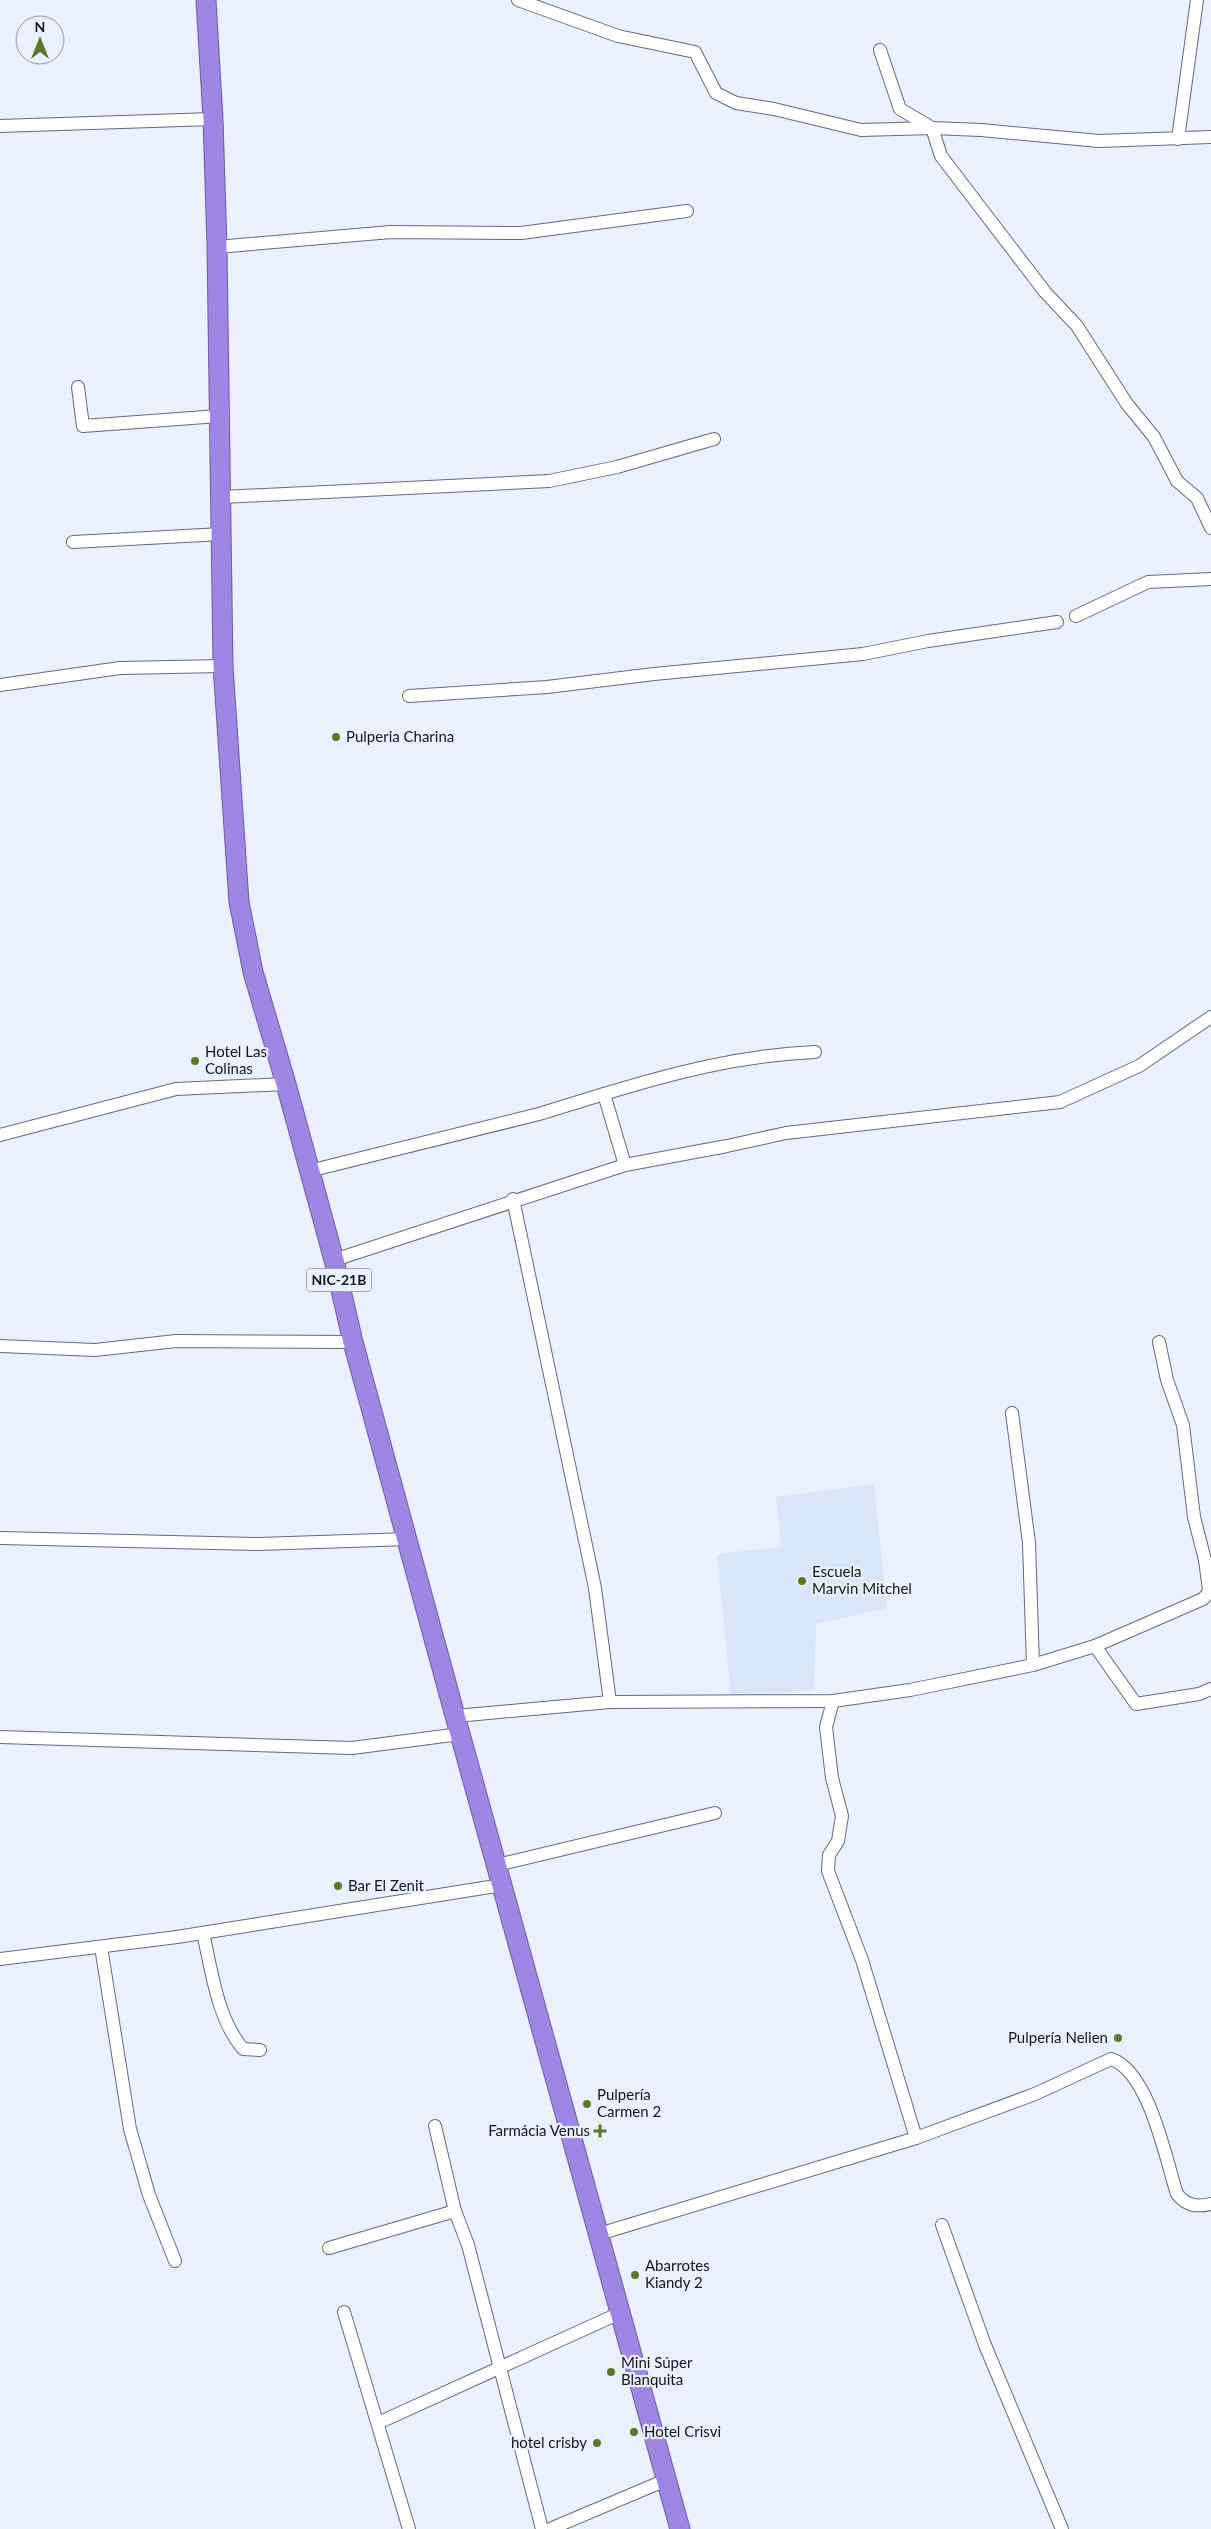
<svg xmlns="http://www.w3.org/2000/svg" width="1211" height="2529" viewBox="0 0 1211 2529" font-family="Lato,sans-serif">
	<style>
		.built { fill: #dbe5f9 }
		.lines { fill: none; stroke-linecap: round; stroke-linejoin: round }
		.minor-casing { stroke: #646a76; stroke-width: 14 }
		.highway-casing { stroke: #6e5e9d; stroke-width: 21 }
		.minor { stroke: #fff; stroke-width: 12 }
		.highway { stroke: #9f86e4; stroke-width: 19 }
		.poi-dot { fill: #5e7628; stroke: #eaf0fe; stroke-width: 2 }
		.labels { text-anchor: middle; stroke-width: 4.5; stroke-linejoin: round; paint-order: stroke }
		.shield { fill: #eaf0fe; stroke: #54575e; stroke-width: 1 }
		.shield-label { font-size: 14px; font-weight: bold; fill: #131519 }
		.poi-label { font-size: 15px; fill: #131519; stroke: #eaf0fe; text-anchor: start }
	</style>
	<rect width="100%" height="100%" fill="#eaf0fe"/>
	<!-- built -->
	<path class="built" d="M874,1484L887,1608L816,1624L814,1690L731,1696L717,1554L781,1547L776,1497Z"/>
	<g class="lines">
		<!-- minor casing -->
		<g class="minor-casing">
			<g id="minor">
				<path d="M518,0L618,36L695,52L716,93L736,103L774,109L861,130L932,128L981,130L1099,141L1211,137"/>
				<path d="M880,50L900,109L932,128L941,156L1045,292L1077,326L1127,404L1154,437L1177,481L1197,498L1211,528"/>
				<path d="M0,126L213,119"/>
				<path d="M1178,139L1197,0"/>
				<path d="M217,247L391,232L521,233L687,211"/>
				<path d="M78,387L83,426L219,416"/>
				<path d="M222,497L549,481L617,467L714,439"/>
				<path d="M73,542L222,534"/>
				<path d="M1076,616L1148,582L1211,579"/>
				<path d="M0,685L120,668L223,666"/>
				<path d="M409,696L547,687L654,674L863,654L928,641L1057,622"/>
				<path d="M604,1094C673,1073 742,1055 815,1052"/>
				<path d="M0,1135L176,1089L286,1084"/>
				<path d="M309,1171L539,1114L604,1094L625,1165"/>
				<path d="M513,1199L595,1588L610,1702"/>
				<path d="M334,1260L625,1165L727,1146L786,1133L1060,1102L1139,1066L1211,1017"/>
				<path d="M1159,1342L1167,1380L1183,1425L1194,1517L1205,1560L1209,1590"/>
				<path d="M0,1346L95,1350L176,1341L353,1342"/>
				<path d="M1012,1413L1029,1543L1033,1665"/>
				<path d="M0,1538L259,1544L408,1539"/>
				<path d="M1095,1646L1203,1599L1211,1590"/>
				<path d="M833,1701L826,1727L832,1778L842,1816L838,1841L829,1855L828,1871L862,1960L916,2138"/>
				<path d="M456,1716L610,1702L833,1701L910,1690L1033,1665L1095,1646L1136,1704L1199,1694L1211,1689"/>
				<path d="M0,1737L352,1748L460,1734"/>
				<path d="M497,1865L715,1813"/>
				<path d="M203,1933C212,1972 217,2018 243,2049L260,2050"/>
				<path d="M101,1947L130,2129L149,2195L175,2261"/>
				<path d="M0,1959L177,1937L502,1885"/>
				<path d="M435,2126L455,2211L468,2245L542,2529"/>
				<path d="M942,2225L985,2345L1062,2529"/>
				<path d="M599,2234L916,2138L1035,2094L1111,2059C1149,2071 1166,2160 1177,2194C1187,2206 1196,2207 1211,2204"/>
				<path d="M329,2248L455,2211"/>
				<path d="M344,2312L409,2529"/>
				<path d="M378,2423L620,2313"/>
				<path d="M550,2529L666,2480"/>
			</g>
		</g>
		<!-- highway casing -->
		<g class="highway-casing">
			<path id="highway" d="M206,0L213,119L217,247L223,666L239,902L253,972L286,1084L334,1260L353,1342L460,1734L680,2529"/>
		</g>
		<!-- minor -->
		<use href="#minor" class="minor"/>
		<!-- highway -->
		<use href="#highway" class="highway"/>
	</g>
	<!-- markers -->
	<g class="poi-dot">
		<circle cx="336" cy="737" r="5"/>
		<circle cx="195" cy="1061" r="5"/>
		<circle cx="802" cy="1581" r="5"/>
		<circle cx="338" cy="1886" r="5"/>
		<circle cx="1118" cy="2038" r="5"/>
		<circle cx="587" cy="2104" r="5"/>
		<path d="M597.5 2123.5h5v5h5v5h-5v5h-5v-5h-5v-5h5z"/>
		<circle cx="635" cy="2275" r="5"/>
		<circle cx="611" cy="2372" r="5"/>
		<circle cx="634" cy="2432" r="5"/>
		<circle cx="597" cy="2443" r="5"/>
	</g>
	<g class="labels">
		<!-- shield labels -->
		<rect class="shield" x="306.5" y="1268.5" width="65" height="23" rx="4"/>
		<g class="shield-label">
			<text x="339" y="1285">NIC-21B</text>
		</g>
		<!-- poi labels -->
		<g class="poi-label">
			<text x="346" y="742">Pulperia Charina</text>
			<text x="205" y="1057">Hotel Las<tspan x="205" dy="17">Colinas</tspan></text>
			<text x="812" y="1577">Escuela<tspan x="812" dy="17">Marvin Mitchel</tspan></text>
			<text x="348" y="1891">Bar El Zenit</text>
			<text x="1108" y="2043" text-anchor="end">Pulpería Nelien</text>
			<text x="597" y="2100">Pulpería<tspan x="597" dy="17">Carmen 2</tspan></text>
			<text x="590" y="2136" text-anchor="end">Farmácia Venus</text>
			<text x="645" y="2271">Abarrotes<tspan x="645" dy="17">Kiandy 2</tspan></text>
			<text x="621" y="2368">Mini Súper<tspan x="621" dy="17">Blanquita</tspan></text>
			<text x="644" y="2437">Hotel Crisvi</text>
			<text x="587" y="2448" text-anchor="end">hotel crisby</text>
		</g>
	</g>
	<!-- north arrow -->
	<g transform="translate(40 40)"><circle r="24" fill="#eaf0fe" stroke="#9498a2"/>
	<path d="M0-4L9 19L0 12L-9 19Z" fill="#5e7628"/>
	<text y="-8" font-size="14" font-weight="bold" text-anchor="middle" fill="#131519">N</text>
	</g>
</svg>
